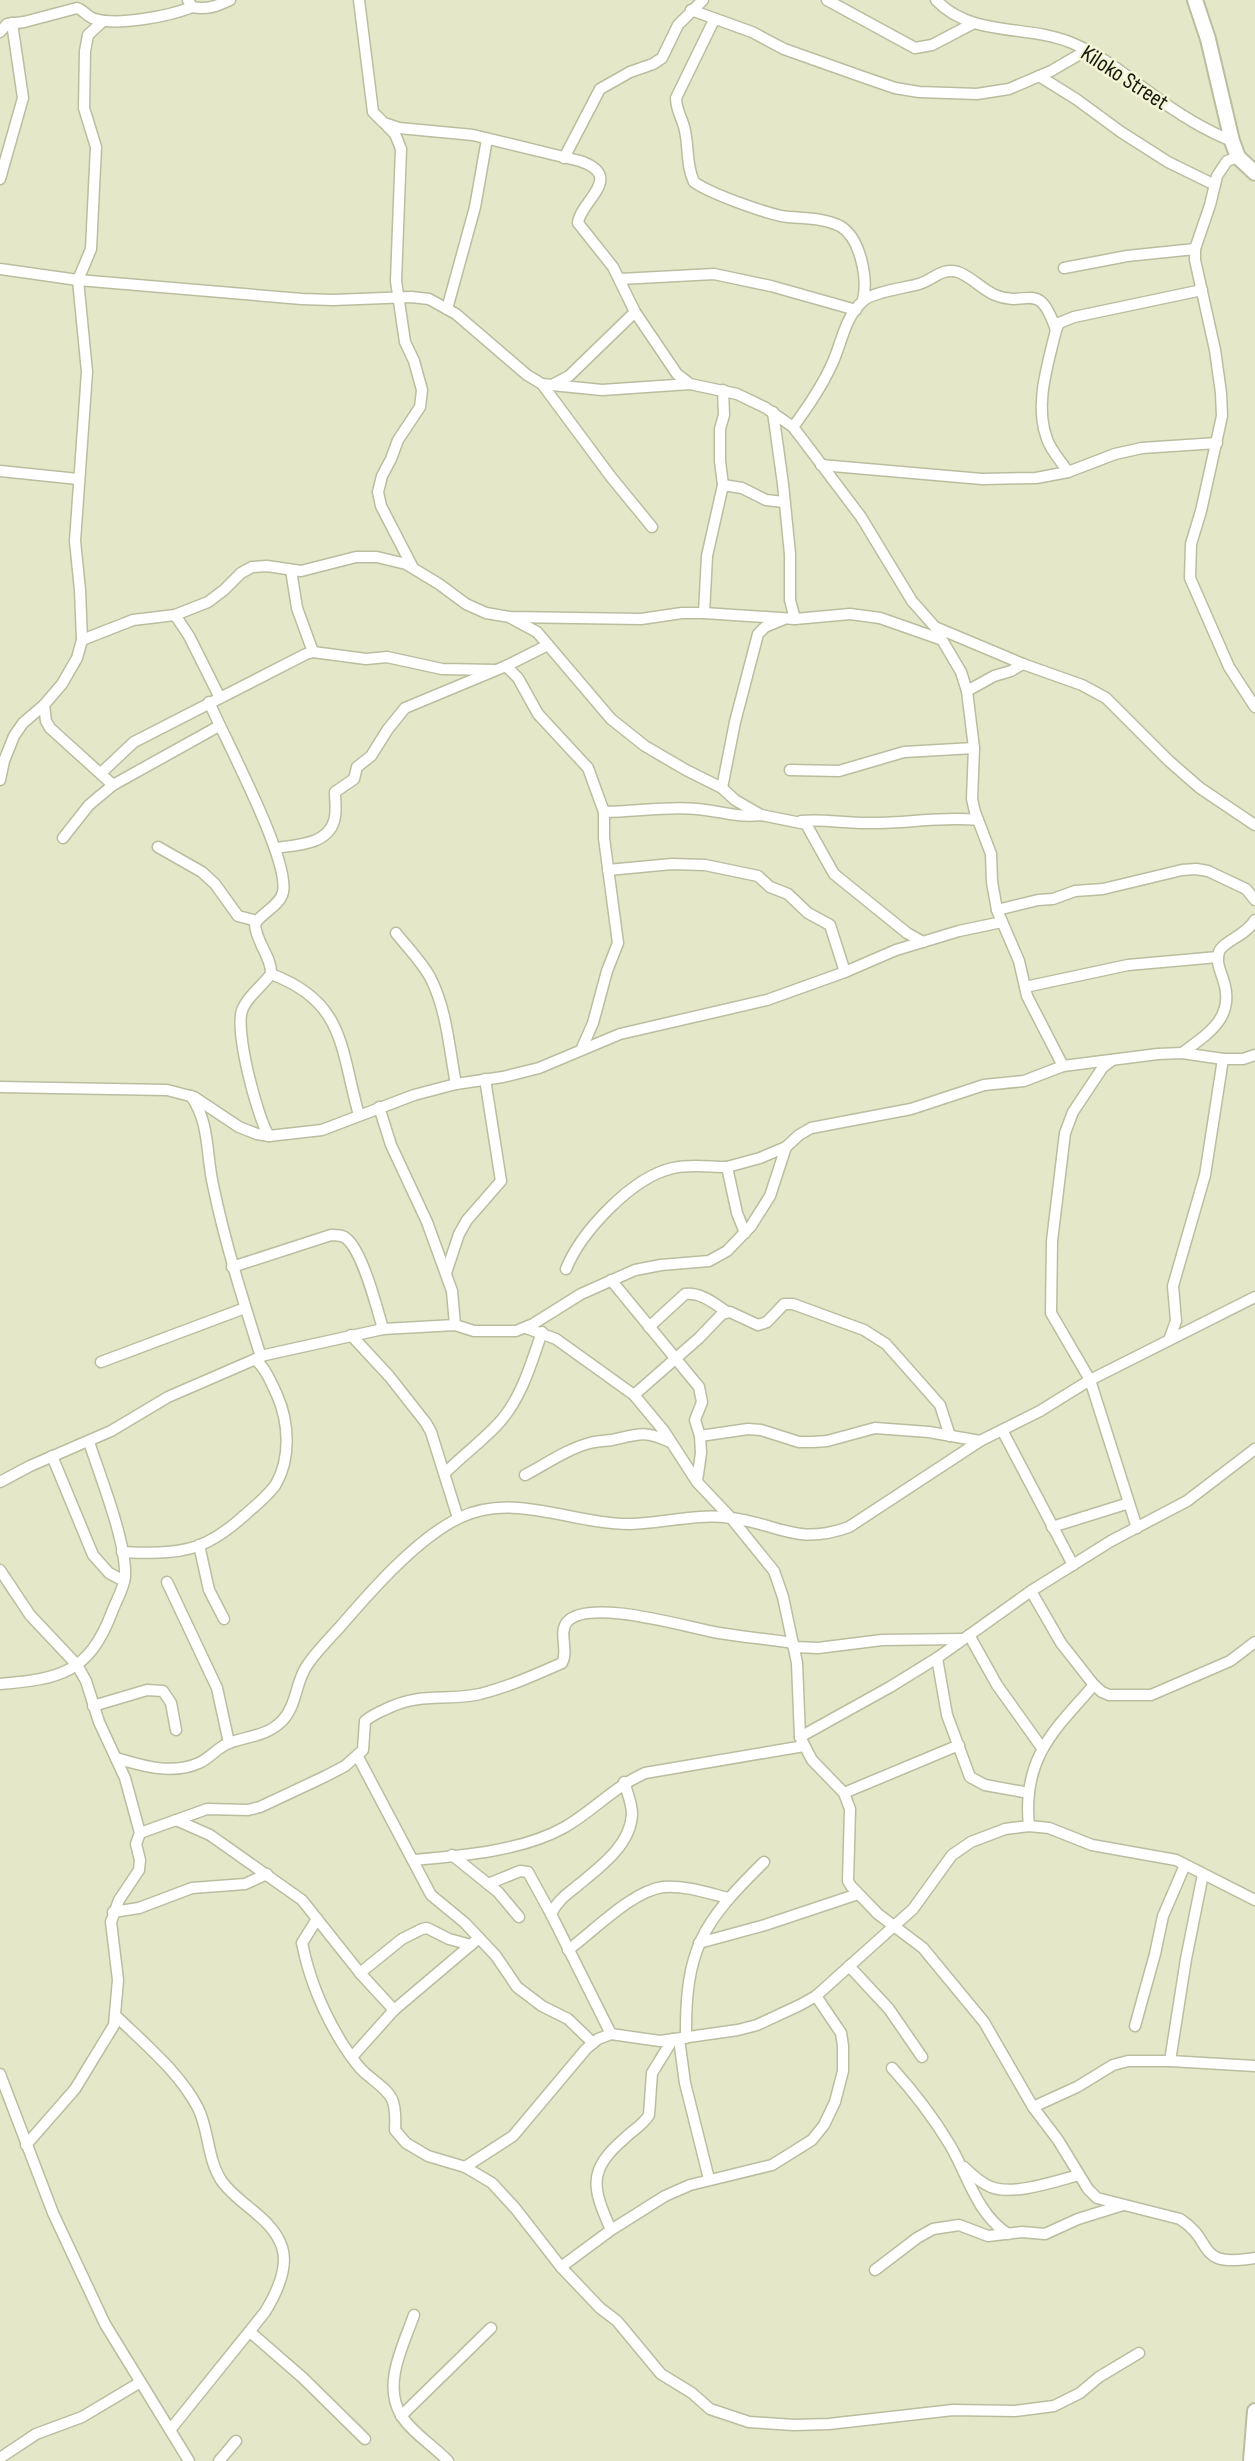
<svg xmlns="http://www.w3.org/2000/svg" width="1255" height="2461" viewBox="0 0 1255 2461" font-family="'Sofia Sans Condensed',sans-serif">
	<style>
		.lines { fill: none; stroke-linecap: round; stroke-linejoin: round }
		.minor-casing { stroke: #bbbd9f; stroke-width: 13 }
		.secondary-casing { stroke: #bbbd9f; stroke-width: 18 }
		.minor { stroke: #fff; stroke-width: 10 }
		.secondary { stroke: #fff; stroke-width: 14 }
		.labels { text-anchor: middle; stroke-width: 5; stroke-linejoin: round; paint-order: stroke }
		.street-label { font-size: 23px; fill: #1a1b10; stroke: #f3f5d5 }
	</style>
	<rect width="100%" height="100%" fill="#e5e8c8"/>
	<g class="lines">
		<!-- minor casing -->
		<g class="minor-casing">
			<g id="minor">
				<path d="M188,0L192,7C208,10 217,6 230,0"/>
				<path d="M359,0L373,112L384,123L399,128L473,135L580,161C626,177 580,201 578,223L613,267L635,312L677,374L690,384"/>
				<path d="M827,0L915,48L932,45L974,23"/>
				<path d="M936,0C972,38 1028,24 1072,43C1101,55 1124,74 1149,92C1174,111 1202,129 1232,141"/>
				<path d="M691,10L752,32L784,49L863,77L895,88L919,92L977,94L1009,89L1051,71L1087,50"/>
				<path d="M714,20L676,98C676,111 683,119 685,131C689,149 686,165 694,182C711,194 760,211 781,216C800,219 822,217 840,226C861,238 868,280 863,300"/>
				<path d="M0,32L7,24L24,22L77,8C84,10 87,17 95,19C118,26 170,16 192,7"/>
				<path d="M1039,76L1076,99L1121,132L1168,162L1215,185"/>
				<path d="M387,126L395,134L401,149L396,281L405,342L414,361L422,390L421,399L420,407L398,440L391,459L382,476L378,492L381,506L412,566"/>
				<path d="M1238,157L1227,161L1217,176L1210,205L1195,249V260L1215,350L1221,393L1222,416L1201,511L1191,544L1190,578L1229,667L1255,707"/>
				<path d="M564,158L600,89L630,72L653,64L662,58L678,25L703,0"/>
				<path d="M0,179L23,98L12,23"/>
				<path d="M1064,268L1127,256L1195,249"/>
				<path d="M0,269L78,280L302,299L333,300L411,297L429,299L456,314L527,375L542,384L602,390L690,384L737,394L766,408L793,427L809,448L861,517L912,601L935,627L1023,664L1082,685L1106,698L1169,761L1200,788L1255,825"/>
				<path d="M620,279L714,274L771,286L856,310"/>
				<path d="M447,309L475,207L487,139"/>
				<path d="M542,384L611,477L652,527"/>
				<path d="M552,385L569,376L635,312"/>
				<path d="M773,412L783,484L790,554V600L795,619"/>
				<path d="M793,427C808,407 822,386 832,364C842,343 844,318 863,301C872,292 905,288 919,284C933,280 942,267 958,272C972,277 981,289 995,295C1028,309 1038,277 1056,330"/>
				<path d="M821,465L982,479L1036,478L1068,472L1115,454L1142,448L1217,443"/>
				<path d="M0,471L78,479"/>
				<path d="M1068,472C1061,461 1051,451 1047,439C1034,405 1048,364 1056,330L1059,323L1074,317L1202,290"/>
				<path d="M723,485L742,488L766,500L784,502"/>
				<path d="M291,570L297,608L313,652"/>
				<path d="M704,613L707,556L723,485L720,461V429L724,415L723,390"/>
				<path d="M175,615L189,636L219,696"/>
				<path d="M511,618L537,632L611,719L645,746L686,770L722,788L735,800L761,815L806,824L834,874L907,933L923,942"/>
				<path d="M938,633L961,672L967,691L974,748L972,799L975,812L991,854L992,882L997,910L1019,961L1027,996L1063,1066"/>
				<path d="M82,640L133,620L175,615L208,602L224,590L241,573L252,567L267,566L301,571L356,557H377L406,564L439,584L466,604L486,613L510,617L641,619L682,613H704L795,619L850,614L880,618L940,639"/>
				<path d="M506,666L518,678L538,714L588,768L604,812V838L618,943L607,971L593,1023L582,1048"/>
				<path d="M967,691L994,676L1011,671L1023,664"/>
				<path d="M209,702C225,739 290,860 283,892C280,906 261,913 255,924C256,943 272,957 271,974C263,985 249,995 243,1008C233,1026 257,1117 269,1136"/>
				<path d="M44,705L46,721L50,728L113,785"/>
				<path d="M790,770L839,771L904,752L974,748"/>
				<path d="M101,773L134,742L306,654L313,652L366,659L387,657L442,669L495,670"/>
				<path d="M0,780L4,761L14,736L23,723L44,705L62,684L77,658L82,640L80,590L75,541L87,372L78,280L91,249L96,147L84,108L85,51L88,35L103,21"/>
				<path d="M722,788L735,722L758,634L765,627L782,620"/>
				<path d="M604,812C635,812 666,806 697,809C721,811 736,818 761,815"/>
				<path d="M801,821C823,819 844,823 867,823C904,824 940,816 978,820"/>
				<path d="M63,838L89,805L113,785L219,726"/>
				<path d="M158,847L202,872L215,884L238,916L257,921"/>
				<path d="M275,848C296,845 327,845 334,821C337,812 335,801 335,792L354,779L357,767L371,756L388,729L405,708L506,666L548,645"/>
				<path d="M608,870L672,864L705,865L758,876L770,887L788,894L808,913L830,925L845,972"/>
				<path d="M997,910L1038,900L1053,899L1075,891L1103,889L1182,870L1196,869L1208,871L1246,889L1255,900"/>
				<path d="M396,933C407,947 421,961 430,977C447,1010 449,1048 456,1084"/>
				<path d="M271,974C346,1002 340,1049 359,1115"/>
				<path d="M1025,987L1128,965L1218,957"/>
				<path d="M1182,1053C1209,1033 1236,1017 1223,979C1220,970 1216,962 1219,952C1223,941 1246,936 1255,920"/>
				<path d="M1111,1061L1103,1067L1073,1112L1065,1133L1052,1241L1051,1313L1090,1380L1137,1528"/>
				<path d="M0,1087L167,1090L194,1097L239,1127L257,1134L269,1136L322,1130L414,1095L456,1084L503,1077L539,1068L620,1034L767,1000L845,972L896,950L959,931L1002,922"/>
				<path d="M191,1096C210,1123 206,1154 213,1185C225,1243 243,1300 261,1357"/>
				<path d="M379,1107L391,1145L427,1222L452,1291L455,1325"/>
				<path d="M727,1167L760,1158L786,1147"/>
				<path d="M232,1267L331,1235C337,1235 343,1235 347,1239C363,1253 377,1308 383,1329"/>
				<path d="M566,1269C581,1232 632,1177 673,1168C690,1164 710,1167 727,1167L737,1213L745,1233"/>
				<path d="M446,1273L459,1234L467,1220L501,1181L485,1079"/>
				<path d="M611,1280L699,1387L702,1402L695,1420L700,1436L701,1453L697,1481"/>
				<path d="M649,1327L685,1294C701,1292 715,1304 727,1312"/>
				<path d="M526,1328L556,1339L634,1395L664,1431L697,1482L731,1518L774,1571L783,1597L797,1663L800,1737L812,1760L844,1793L850,1809L848,1881L851,1886L878,1914L923,1948L984,2022L1033,2107L1058,2140L1088,2189L1097,2198L1180,2219C1216,2242 1194,2268 1255,2258"/>
				<path d="M351,1335L389,1376L426,1423L431,1432L458,1518"/>
				<path d="M1169,1340L1176,1321L1173,1286L1205,1175L1223,1059"/>
				<path d="M101,1362L245,1308"/>
				<path d="M634,1395L699,1338L722,1314L730,1312L758,1325L767,1322L784,1304H793L864,1330L886,1344L940,1405L950,1436"/>
				<path d="M1002,1430L1073,1565"/>
				<path d="M700,1436L748,1429L761,1430L799,1442H813L827,1441L875,1428L929,1432L980,1441"/>
				<path d="M52,1456L93,1555L109,1573L124,1581"/>
				<path d="M445,1473C462,1456 481,1442 497,1425C521,1400 531,1364 542,1332"/>
				<path d="M525,1475C546,1464 567,1449 590,1443C597,1441 605,1441 612,1440C638,1434 645,1430 670,1442"/>
				<path d="M0,1482L30,1466L111,1431L168,1397L265,1355L383,1329L455,1325L474,1331H516L533,1324L581,1294L635,1270L661,1265L709,1261L727,1251L751,1226L770,1196L786,1147L799,1135L811,1128L911,1109L984,1085L1024,1081L1063,1066L1158,1054L1182,1053L1223,1059H1243L1255,1055"/>
				<path d="M1052,1527L1129,1503"/>
				<path d="M199,1545L209,1590L224,1619"/>
				<path d="M122,1552C149,1553 182,1555 207,1542C221,1535 234,1525 246,1514C256,1505 269,1495 276,1484C291,1458 289,1422 277,1395C271,1382 266,1369 255,1359"/>
				<path d="M0,1570L30,1615L77,1665L86,1681L99,1722L125,1778L140,1833"/>
				<path d="M167,1582L217,1688L229,1743"/>
				<path d="M1031,1591L1061,1643L1094,1685L1102,1692L1109,1695H1151L1230,1661L1255,1642"/>
				<path d="M969,1635L997,1685L1042,1748"/>
				<path d="M794,1647L818,1648L882,1640L963,1639"/>
				<path d="M937,1658L947,1715L970,1777L985,1785L1029,1793"/>
				<path d="M0,1684C60,1679 89,1673 112,1612C116,1601 124,1588 125,1577C127,1543 100,1476 89,1442"/>
				<path d="M93,1706L147,1690L163,1691L171,1703L176,1730"/>
				<path d="M800,1737L890,1687L937,1658L1031,1591L1111,1541L1187,1501L1255,1449"/>
				<path d="M358,1757L431,1895L465,1923L496,1956L517,1987L542,2006L568,2019L593,2043"/>
				<path d="M116,1758C143,1766 172,1775 199,1763C210,1758 218,1747 229,1743C248,1736 267,1736 282,1721C298,1704 295,1681 308,1664C317,1651 328,1640 339,1628C370,1592 416,1539 459,1518C515,1491 574,1525 631,1524C664,1523 698,1513 731,1518C780,1524 796,1546 849,1527L980,1441L1040,1411L1090,1380L1255,1297"/>
				<path d="M844,1793L959,1745"/>
				<path d="M176,1820L210,1835L302,1900L360,1973L394,2010"/>
				<path d="M1029,1826C1022,1759 1053,1731 1094,1685"/>
				<path d="M452,1855L498,1892L519,1917"/>
				<path d="M413,1860C461,1856 523,1851 565,1827C594,1810 614,1787 645,1773L804,1746"/>
				<path d="M488,1884L520,1871L528,1872L551,1914"/>
				<path d="M113,1912L139,1908L192,1888L245,1884L267,1874"/>
				<path d="M317,1919L302,1943C309,1978 323,2012 342,2043C348,2052 356,2065 365,2073C390,2094 397,2094 395,2130L406,2143L428,2156L465,2167L492,2183L515,2208L561,2267L600,2308L617,2321L661,2374L692,2393L710,2409L749,2422L794,2425L829,2424L953,2410L1015,2411L1054,2406L1080,2393L1099,2377L1139,2353"/>
				<path d="M699,1943L765,1925L858,1894"/>
				<path d="M568,1950C594,1931 632,1891 663,1887C684,1885 708,1893 728,1898"/>
				<path d="M849,1966L889,2009L922,2057"/>
				<path d="M360,1973L402,1939L422,1929L427,1928L449,1939L471,1945"/>
				<path d="M116,2016C145,2044 179,2072 198,2108C209,2130 207,2158 221,2180C238,2205 272,2217 282,2247C289,2268 276,2294 265,2312L170,2430"/>
				<path d="M1135,2026L1155,1954L1163,1916L1185,1865"/>
				<path d="M611,2034L551,1914C557,1901 567,1894 577,1886C599,1868 631,1845 632,1814C632,1803 627,1792 624,1782"/>
				<path d="M686,2038C685,1949 702,1923 764,1862"/>
				<path d="M679,2039L685,2083L709,2179"/>
				<path d="M352,2057L394,2010L479,1938"/>
				<path d="M1170,2061L1186,1959L1203,1874"/>
				<path d="M892,2068C914,2092 933,2117 950,2145C968,2176 977,2214 1008,2234"/>
				<path d="M0,2074L53,2213L105,2324L189,2461"/>
				<path d="M1033,2107L1077,2087L1113,2065L1128,2061H1170L1255,2066"/>
				<path d="M26,2145L75,2089L114,2025L118,1980L111,1922L119,1900L139,1870L140,1860L136,1844L140,1833L207,1809L248,1810L260,1807L326,1776L345,1766L363,1750L365,1721C371,1716 377,1713 384,1710C421,1691 444,1702 480,1694C508,1687 535,1675 562,1663C569,1651 558,1633 567,1622C589,1597 689,1628 719,1633C743,1637 768,1639 793,1643"/>
				<path d="M465,2167L513,2136L586,2049L598,2039L611,2034L660,2041L738,2030L757,2025L800,2005L816,1996L913,1909L952,1855L971,1842L1005,1829L1029,1826L1049,1828L1092,1845L1176,1860L1255,1900"/>
				<path d="M964,2167C972,2175 981,2183 991,2187C1013,2196 1056,2181 1079,2175"/>
				<path d="M611,2230C593,2189 586,2171 625,2138C633,2130 643,2125 649,2115L652,2073L673,2039"/>
				<path d="M561,2267L611,2230L665,2196L690,2185L772,2165L812,2140L824,2125L835,2102L843,2071V2046L841,2033L816,1996"/>
				<path d="M875,2270L917,2238L933,2229L959,2225L988,2236L1022,2232L1045,2234L1078,2219L1123,2205"/>
				<path d="M414,2315C404,2344 382,2384 401,2415C412,2433 434,2446 448,2461"/>
				<path d="M250,2332L303,2378L365,2439"/>
				<path d="M401,2416L491,2328"/>
				<path d="M0,2458L36,2434L82,2417L139,2383"/>
				<path d="M219,2461L236,2441"/>
			</g>
		</g>
		<!-- secondary casing -->
		<g class="secondary-casing">
			<g id="secondary">
				<path d="M1195,0L1208,39L1232,141L1238,157L1255,173"/>
				<path d="M1251,2461L1255,2411"/>
			</g>
		</g>
		<!-- minor -->
		<use href="#minor" class="minor"/>
		<!-- secondary -->
		<use href="#secondary" class="secondary"/>
	</g>
	<g class="labels">
		<!-- street labels -->
		<g class="street-label">
			<text transform="translate(1125 77) rotate(33)" y="8">Kiloko Street</text>
		</g>
	</g>
</svg>
